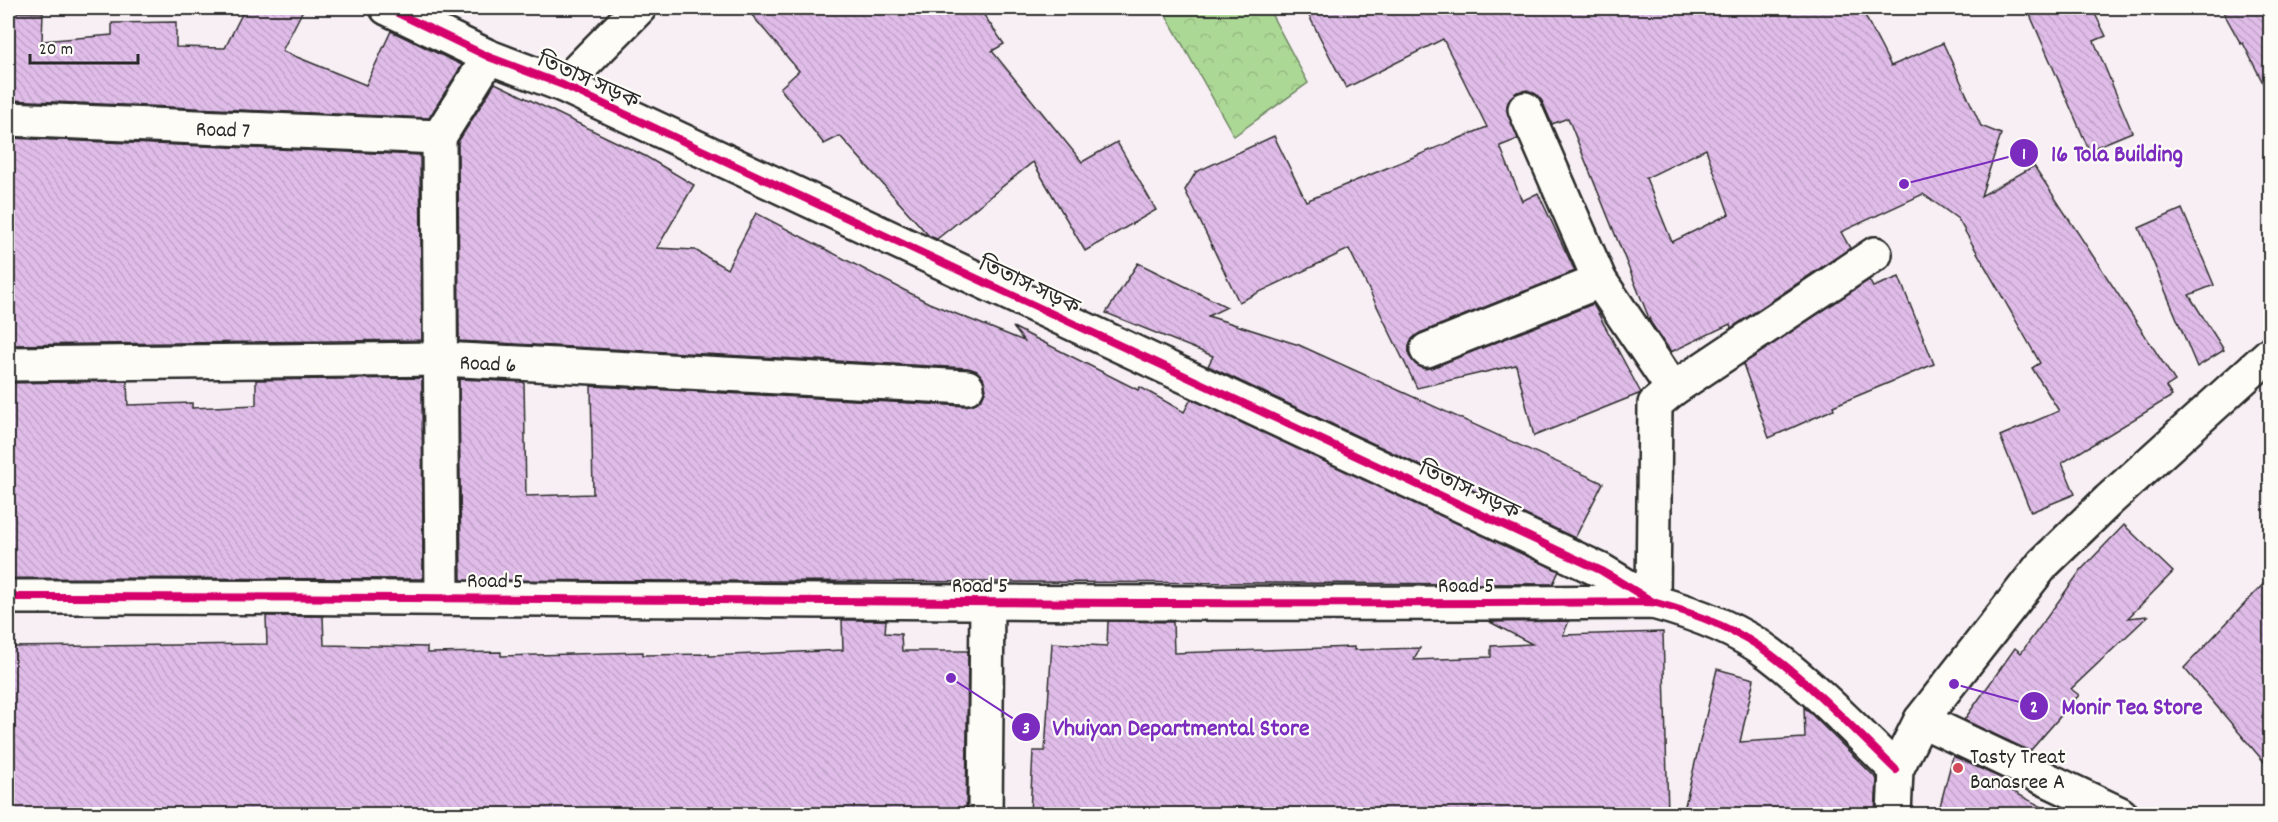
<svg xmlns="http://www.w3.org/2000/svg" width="2278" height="822" viewBox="0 0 2278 822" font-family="Dekko,'Noto Sans Bengali',sans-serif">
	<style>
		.park { fill: url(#park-crowns); stroke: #6c8260; stroke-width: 1.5 }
		.building { fill: url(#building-back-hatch); stroke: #2b2b2b; stroke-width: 1.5; fill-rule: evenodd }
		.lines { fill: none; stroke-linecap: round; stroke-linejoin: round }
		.minor-casing { stroke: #2b2b2b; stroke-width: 38 }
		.tertiary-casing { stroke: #2b2b2b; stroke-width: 38 }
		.minor { stroke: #fdfcf7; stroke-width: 33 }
		.tertiary { stroke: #fdfcf7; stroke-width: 33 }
		.cycleway-casing { stroke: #fdfcf7; stroke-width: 11 }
		.cycleway { stroke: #d6006c; stroke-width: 8 }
		.poi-dot { fill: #d1495b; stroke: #fdfcf7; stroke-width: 2 }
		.labels { text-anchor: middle; stroke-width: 4.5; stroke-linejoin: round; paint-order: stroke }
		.street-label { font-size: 22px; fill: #2b2b2b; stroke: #fdfcf7 }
		.poi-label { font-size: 22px; fill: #2b2b2b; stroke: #fdfcf7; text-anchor: start }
		.leader { fill: none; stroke: #7b2cbf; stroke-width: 2 }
		.callout-dot { fill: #7b2cbf; stroke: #fdfcf7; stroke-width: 2 }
		.mark-label { font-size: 18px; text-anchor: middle; font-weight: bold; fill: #fff }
		.callout-label { font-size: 24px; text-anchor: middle; font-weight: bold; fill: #7b2cbf; stroke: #fdfcf7; stroke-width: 4.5; stroke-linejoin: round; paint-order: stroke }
	</style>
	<defs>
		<pattern id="park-crowns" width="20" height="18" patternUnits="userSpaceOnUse" patternTransform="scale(1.5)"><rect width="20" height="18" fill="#acd896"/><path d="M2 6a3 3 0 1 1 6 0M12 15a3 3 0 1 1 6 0" fill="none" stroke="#94ba81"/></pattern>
		<pattern id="building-back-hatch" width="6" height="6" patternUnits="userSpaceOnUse" patternTransform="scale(1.5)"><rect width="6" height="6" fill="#e0bde9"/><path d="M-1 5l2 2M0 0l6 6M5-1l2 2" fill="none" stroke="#c0a3c8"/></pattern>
	</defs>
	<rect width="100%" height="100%" fill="#f7eff4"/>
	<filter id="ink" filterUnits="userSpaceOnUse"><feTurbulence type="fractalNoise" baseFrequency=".0167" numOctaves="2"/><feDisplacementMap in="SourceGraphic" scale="12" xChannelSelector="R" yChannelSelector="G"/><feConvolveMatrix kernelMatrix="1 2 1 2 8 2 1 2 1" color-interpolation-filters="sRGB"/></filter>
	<g filter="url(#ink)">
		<!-- park -->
		<path class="park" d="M1162,8H1268L1308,83L1234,136Z"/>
		<!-- building -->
		<g class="building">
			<path d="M245,8H304L282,51L366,85L391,31L462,65L429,118L8,100V12L43,13L42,41L112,35V23L176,22V47L225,48Z"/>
			<path d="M429,8H455L451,18Z"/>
			<path d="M746,8H979L1004,44L992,51L1082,162L1117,142L1156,210L1085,251L1033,162L937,239L929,236L840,136L824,144L780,88L799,71Z"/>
			<path d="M1305,8H1861L1891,66L1943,43L1981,126L2001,134L1981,196L2034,166L2175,381L2166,387L2172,396L2062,463L2075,494L2031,512L2000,436L2059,411L2032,368L2040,363L1958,219L1923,194L1841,232L1850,248L1731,328L1730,324L1671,352L1651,323L1568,118L1552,124L1542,101L1536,94L1527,90L1517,92L1510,98L1507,106L1518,139L1500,146L1522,201L1538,193L1575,271L1420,333L1412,339L1409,347V356L1416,365L1425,369L1434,367L1593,304L1641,393L1534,436L1516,365L1417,388L1349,249L1239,302L1185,190L1196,172L1274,136L1306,201L1487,127L1443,39L1346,88ZM1706,149L1729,214L1672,242L1646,178Z"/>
			<path d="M2027,8H2092L2106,36L2094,41L2132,132L2089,150Z"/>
			<path d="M2221,8H2271V99L2243,43L2241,44Z"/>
			<path d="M495,83L645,156L694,185L657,248L695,250L727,269L756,213L929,303L1024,341L1013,327L1138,390L1140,387L1184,412L1191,399L1559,571L1553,584L461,580L459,379L524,382L526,496L593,494L591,386L966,406L976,403L982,398L986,389L983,378L977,371L968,368L459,341L458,142Z"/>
			<path d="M8,138L420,155L422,340L8,345Z"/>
			<path d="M2182,209L2214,285L2189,295L2224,350L2197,367L2139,228Z"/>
			<path d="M1138,263L1227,307L1208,316L1299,345L1603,483L1575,538L1208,366L1213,356L1106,313Z"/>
			<path d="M1899,277L1934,364L1833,406L1834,409L1769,438L1743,364L1869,280L1873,287Z"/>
			<path d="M422,378L423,579L8,578V383L127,381L128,405L192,403V408L256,405V380Z"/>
			<path d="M2124,525L2173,572L2128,618L2148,616L2071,689L2079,695L2030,751L1964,720L2015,648L2021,653L2081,570Z"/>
			<path d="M2271,576V770L2184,668Z"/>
			<path d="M266,616H323L324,645L427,647V653L501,652V656L643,652V655L709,654V656L843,650L842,620H886L885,633L901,634L902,651H968L966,814H8V647L267,644Z"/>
			<path d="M1108,621L1173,622L1174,653L1354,647V650L1420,648L1414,660L1491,657V646L1532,644L1490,622L1569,621L1563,635L1663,632L1668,814H1030L1033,751H1045L1052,643L1107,646Z"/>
			<path d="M1717,669L1754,679L1740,742L1805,738L1804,707L1877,779L1875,814H1683Z"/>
			<path d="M1953,756L2005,780L2001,785L2055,814H1938Z"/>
		</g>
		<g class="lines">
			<!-- minor casing -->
			<g class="minor-casing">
				<g id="minor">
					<path d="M387,8L489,57L563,85L1602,571L1653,602"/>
					<path d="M563,85L639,8"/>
					<path d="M1525,109L1600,281L1673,389"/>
					<path d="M8,119L439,137"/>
					<path d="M439,137L442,596"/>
					<path d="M439,137L489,57"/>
					<path d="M1427,350L1600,281"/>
					<path d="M8,364L442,359L967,387"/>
					<path d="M8,597C556,596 1104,607 1653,602C1694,613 1736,628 1770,654C1815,688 1856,731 1896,770"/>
					<path d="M1653,602L1655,404L1673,389L1875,254"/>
					<path d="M1921,720L2120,814"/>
					<path d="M1894,814L1896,770L1921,720L2043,564L2109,500L2270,354"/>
				</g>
			</g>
			<!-- tertiary casing -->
			<g class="tertiary-casing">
				<path id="tertiary" d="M985,814L987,602"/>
			</g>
			<!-- minor -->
			<use href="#minor" class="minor"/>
			<!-- tertiary -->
			<use href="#tertiary" class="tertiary"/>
			<!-- cycleway casing -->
			<g class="cycleway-casing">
				<g id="cycleway">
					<path d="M387,8L489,57L563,85L1602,571L1653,602"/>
					<path d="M8,597C556,596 1104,607 1653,602C1694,613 1736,628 1770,654C1815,688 1856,731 1896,770"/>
				</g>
			</g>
			<!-- cycleway -->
			<use href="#cycleway" class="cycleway"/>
		</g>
	</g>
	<!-- markers -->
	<circle class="poi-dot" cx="1958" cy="768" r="6"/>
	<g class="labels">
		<!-- street labels -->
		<g class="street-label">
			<text transform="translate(589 79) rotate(24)" y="8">তিতাস সড়ক</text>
			<text transform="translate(223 128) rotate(2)" y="8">Road 7</text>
			<text transform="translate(1030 284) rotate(25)" y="8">তিতাস সড়ক</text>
			<text transform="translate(488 362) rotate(3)" y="8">Road 6</text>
			<text transform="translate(1470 489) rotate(25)" y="8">তিতাস সড়ক</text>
			<text transform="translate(495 579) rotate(1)" y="8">Road 5</text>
			<text x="980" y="592">Road 5</text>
			<text x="1466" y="592">Road 5</text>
		</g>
		<!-- poi labels -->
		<g class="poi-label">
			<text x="1970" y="763">Tasty Treat<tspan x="1970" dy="25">Banasree A</tspan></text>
		</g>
	</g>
	<!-- callouts -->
	<path class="leader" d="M1904 184L2024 153M1954 684L2034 706M951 678L1026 727"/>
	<g class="callout-dot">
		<circle cx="1904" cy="184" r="6"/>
		<circle cx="1954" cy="684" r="6"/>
		<circle cx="951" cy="678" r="6"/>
		<circle cx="2024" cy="153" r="15"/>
		<circle cx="2034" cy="706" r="15"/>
		<circle cx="1026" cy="727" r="15"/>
	</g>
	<g class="mark-label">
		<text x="2024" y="159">1</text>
		<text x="2034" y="712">2</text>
		<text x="1026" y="733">3</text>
	</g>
	<g class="callout-label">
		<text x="2117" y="161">16 Tola Building</text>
		<text x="2132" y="714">Monir Tea Store</text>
		<text x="1181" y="735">Vhuiyan Departmental Store</text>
	</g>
	<!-- margin -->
	<rect width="2278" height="822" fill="none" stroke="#fdfcf7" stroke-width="30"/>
	<rect x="15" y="15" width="2248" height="792" fill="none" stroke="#2b2b2b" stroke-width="2" filter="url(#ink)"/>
	<!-- scale -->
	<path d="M30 54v9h108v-9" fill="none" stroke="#2b2b2b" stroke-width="3"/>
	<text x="39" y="54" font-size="18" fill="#2b2b2b" stroke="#fdfcf7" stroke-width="4.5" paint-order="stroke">20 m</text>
</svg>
